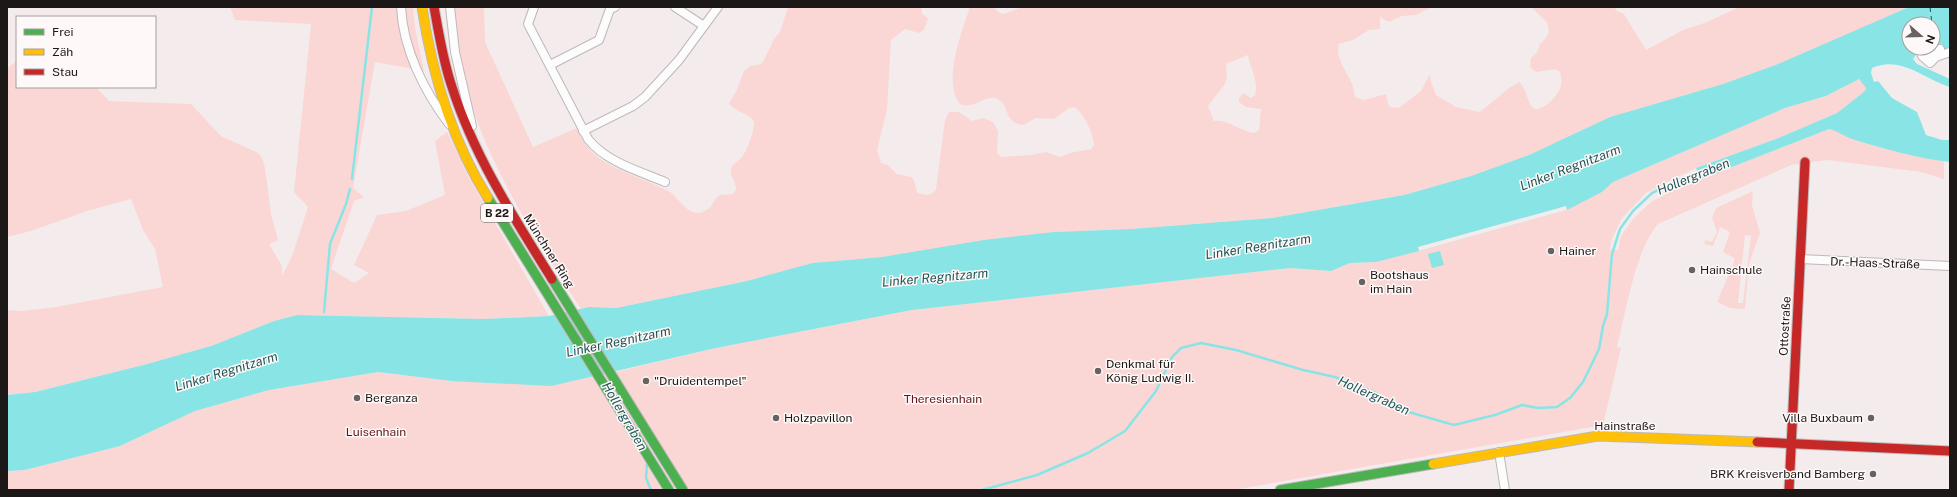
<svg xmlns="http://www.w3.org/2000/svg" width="1957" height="497" viewBox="0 0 1957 497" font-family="'Public Sans',sans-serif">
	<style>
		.green { fill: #fad7d5; fill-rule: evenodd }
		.water { fill: #89e4e6; fill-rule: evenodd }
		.pier { fill: #f4ecec }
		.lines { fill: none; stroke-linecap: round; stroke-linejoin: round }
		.stream { stroke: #89e4e6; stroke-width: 2.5 }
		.ferry { stroke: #1e5658; stroke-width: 1; stroke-dasharray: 5 4; stroke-linecap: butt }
		.street-casing { stroke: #beb8b8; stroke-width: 10 }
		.fast-casing { stroke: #beb8b8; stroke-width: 11 }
		.slow-casing { stroke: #beb8b8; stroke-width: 11 }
		.jam-casing { stroke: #beb8b8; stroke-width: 11 }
		.street { stroke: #fdfcfc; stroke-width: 8 }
		.fast { stroke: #4caf50; stroke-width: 9 }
		.slow { stroke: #ffc107; stroke-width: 9 }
		.jam { stroke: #c62828; stroke-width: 9 }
		.poi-dot { fill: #686262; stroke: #fef9f8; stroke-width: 1.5 }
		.labels { text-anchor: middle; stroke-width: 3; stroke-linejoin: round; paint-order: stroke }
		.shield { fill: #fef9f8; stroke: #605c5b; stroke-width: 1 }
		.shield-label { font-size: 11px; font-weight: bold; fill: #1d1818 }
		.street-label { font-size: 12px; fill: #1d1818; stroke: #fef9f8 }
		.poi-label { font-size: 12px; fill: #1d1818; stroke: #fef9f8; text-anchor: start }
		.park-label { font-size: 12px; fill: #661219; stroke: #fef9f8 }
		.water-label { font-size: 13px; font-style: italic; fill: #1e5658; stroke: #fef9f8 }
	</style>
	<rect width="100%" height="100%" fill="#f4ecec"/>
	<!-- green -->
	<g class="green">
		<path d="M230,7H413L415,28L424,71L375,62L353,188L364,197L354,201L331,269L354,283L369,273L354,265L377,215L406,211L445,195L435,141L447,132L469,178L549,316L484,319L297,315L274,321L211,346L147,364L35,392L7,395V310L20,311L56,307L163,287L155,249L143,230L131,199L87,211L31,231L7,237V68L17,61V87H96L109,101L191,104L221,136L258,153L262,158L265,168L271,214L278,240L269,244L282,266V276L292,256L308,207L294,192L311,24L235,20Z"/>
		<path d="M453,7H484L485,42L533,147L577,128C589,167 638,174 670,192C681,200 691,222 708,209C713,206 714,198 720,195L733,194C741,185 730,180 731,171C731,164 738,162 742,157C748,149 754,132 754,122C749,112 734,112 729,103L736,92L744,71L750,66L761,64L764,60L774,39L780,32L788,7H921L922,14L928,18L924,30L919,33L905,29L891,40L887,110L877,150L881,163L888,165L897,174L911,177L914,180L917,192C924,196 932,196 936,189L945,120L949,112H959L972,121L983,118L993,122L998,131L997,153L1001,157L1031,155L1046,152L1060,157L1070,153L1091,149L1094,145C1093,133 1084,113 1074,107L1069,108L1054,119L1036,118L1023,125C1001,121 1012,106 996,98C983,96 973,110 960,104C942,82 962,31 970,7H994L998,12L1003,14L1023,7H1432L1416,15L1402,16L1389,22L1380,17V29L1369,30L1353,40L1339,44C1335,58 1346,70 1351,82C1354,86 1354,92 1355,97L1364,100L1386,94L1389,107L1399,108L1421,91L1430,74L1431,82L1436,95L1456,107L1480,112L1509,88L1519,82C1527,88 1526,102 1534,109C1545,110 1559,95 1561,85C1562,81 1561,76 1560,72L1556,69L1536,72L1530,67L1531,58L1537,52L1540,44L1546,38L1549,32L1547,22L1531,7H1614L1617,11L1624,14L1646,50L1683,30L1707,22L1739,7H1909L1778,64L1723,84L1610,117L1529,155L1471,176L1404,195L1272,218L1131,229L1054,232L882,257L812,263L747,281L616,308L589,307L581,309C528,227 475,147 457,49C455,36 454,21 453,7ZM1248,55C1250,68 1259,82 1255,95L1251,98L1243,93L1239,98V102L1246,107L1261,109L1259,130L1254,133C1239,131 1229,119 1214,121L1208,106L1225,84L1227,77L1226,64Z"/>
		<path d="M1859,79L1867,88L1865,91L1837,113L1776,139L1696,168L1646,193L1622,218L1611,241L1610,250H1618L1621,236L1633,219L1651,202L1676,189L1829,129C1841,131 1850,138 1861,142C1889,150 1916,156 1944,161V179L1921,172L1827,160L1791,165L1658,224C1635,251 1626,312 1617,347L1621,348L1603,425L1233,490H689L615,372L716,348L912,310L1290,268L1331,271L1350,263L1376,262L1567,209L1602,192L1613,182L1785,108L1826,96Z"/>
		<path d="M1753,191L1752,205L1760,233L1749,264L1745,309L1730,308L1717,302L1734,262V258L1723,252L1730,232L1720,227L1713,246L1704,244L1705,240L1712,242L1717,232L1712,218L1716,208ZM1745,235L1751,236L1743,303H1738Z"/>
		<path d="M378,372L451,381L592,377L662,490H7V471L25,470L120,446L195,411L269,390Z"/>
	</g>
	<!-- water -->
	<g class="water">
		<path d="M1909,7H1950V48C1939,52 1927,51 1916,55L1913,59L1917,64L1950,79V87C1924,79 1901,55 1872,68L1871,73L1874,82L1878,81L1892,98L1917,112L1926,135L1942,140H1950V162C1916,158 1884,149 1852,139C1844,136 1838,131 1829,129L1701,179L1696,168L1776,139L1837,113L1865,91L1866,88L1859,79L1826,96L1785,108L1613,182L1602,192L1567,210L1419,251L1376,262L1350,263L1331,271L1290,268L912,310L716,348L551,386L451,381L378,372L269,390L195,411L120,446L25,470L7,471V395L35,392L147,364L211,346L274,321L297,315L484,319L549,316L589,307L616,308L747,281L812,263L882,257L984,240L1054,232L1131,229L1272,218L1404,195L1471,176L1529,155L1610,117L1723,84L1778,64ZM1909,24H1933V48H1909Z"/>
		<path d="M1440,251L1444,265L1432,268L1428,254Z"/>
	</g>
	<!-- pier -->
	<path class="pier" d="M1566,206L1567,210L1419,251L1418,247Z"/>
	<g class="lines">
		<!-- stream -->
		<g class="stream">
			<path d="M352,179L372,7"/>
			<path d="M324,312L330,244L346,204L350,189"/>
			<path d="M647,464L646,478L651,490"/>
			<path d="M982,490L1037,475L1088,453L1125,431L1156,391L1172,357L1181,348L1201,343L1236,350L1303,370L1335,377L1376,393L1405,411L1454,425L1495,415L1522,405L1538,408L1557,407L1570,398L1583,382L1599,349L1603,326L1607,314L1612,254L1620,229L1633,211L1652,193L1679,180L1700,173"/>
		</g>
		<!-- ferry -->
		<g class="ferry">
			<path d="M1930,7L1932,24"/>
			<path d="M1933,28L1936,48"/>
		</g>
		<!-- street casing -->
		<g class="street-casing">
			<g id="street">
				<path d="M401,7C403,49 424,91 449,124"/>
				<path d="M450,7L455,52L472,126"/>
				<path d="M534,7L528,24L588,139C606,162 639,171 665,182"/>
				<path d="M675,7L704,26"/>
				<path d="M1940,49L1922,56L1930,63L1936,57L1950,52"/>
				<path d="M550,65L599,40L610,9L615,7"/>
				<path d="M583,131L633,106L645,97L679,60L718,7"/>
				<path d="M1800,259L1950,266"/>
				<path d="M1499,452L1505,490"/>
			</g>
		</g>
		<!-- fast casing -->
		<g class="fast-casing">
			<g id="fast">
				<path d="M488,198L669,490"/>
				<path d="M552,279L683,490"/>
				<path d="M1280,490L1433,464"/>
			</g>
		</g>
		<!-- slow casing -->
		<g class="slow-casing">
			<g id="slow">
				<path d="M422,7C432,73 452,141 488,198"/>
				<path d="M1433,464L1598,436L1757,442"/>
			</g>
		</g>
		<!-- jam casing -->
		<g class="jam-casing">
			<g id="jam">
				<path d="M434,7C439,34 443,61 452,87C474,156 514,218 552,279"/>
				<path d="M1757,442L1950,451"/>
				<path d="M1789,490L1805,162"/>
			</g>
		</g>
		<!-- street -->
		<use href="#street" class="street"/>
		<!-- fast -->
		<use href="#fast" class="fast"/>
		<!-- slow -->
		<use href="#slow" class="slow"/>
		<!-- jam -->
		<use href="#jam" class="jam"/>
	</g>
	<!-- markers -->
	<g class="poi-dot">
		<circle cx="1551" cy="251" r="4"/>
		<circle cx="1692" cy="270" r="4"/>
		<circle cx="1362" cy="282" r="4"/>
		<circle cx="1098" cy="371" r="4"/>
		<circle cx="646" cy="381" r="4"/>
		<circle cx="357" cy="398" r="4"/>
		<circle cx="776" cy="418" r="4"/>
		<circle cx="1871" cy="418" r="4"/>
		<circle cx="1873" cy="474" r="4"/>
	</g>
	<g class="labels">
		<!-- shield labels -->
		<rect class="shield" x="481" y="204" width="32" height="18" rx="3"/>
		<g class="shield-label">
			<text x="497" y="217">B 22</text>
		</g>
		<!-- street labels -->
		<g class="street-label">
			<text transform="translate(549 251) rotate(58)" y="4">Münchner Ring</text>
			<text transform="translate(1875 263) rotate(2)" y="4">Dr.-Haas-Straße</text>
			<text transform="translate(1785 326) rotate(-87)" y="4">Ottostraße</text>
			<text x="1625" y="430">Hainstraße</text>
		</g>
		<!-- poi labels -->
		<g class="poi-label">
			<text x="1559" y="255">Hainer</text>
			<text x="1700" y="274">Hainschule</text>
			<text x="1370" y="279">Bootshaus<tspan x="1370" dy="14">im Hain</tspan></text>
			<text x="1106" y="368">Denkmal für<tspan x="1106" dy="14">König Ludwig II.</tspan></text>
			<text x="654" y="385">"Druidentempel"</text>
			<text x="365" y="402">Berganza</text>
			<text x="784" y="422">Holzpavillon</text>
			<text x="1863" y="422" text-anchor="end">Villa Buxbaum</text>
			<text x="1865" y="478" text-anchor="end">BRK Kreisverband Bamberg</text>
		</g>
		<!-- park labels -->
		<g class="park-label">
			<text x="943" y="403">Theresienhain</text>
			<text x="376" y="436">Luisenhain</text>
		</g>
		<!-- water labels -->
		<g class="water-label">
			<text transform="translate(1570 167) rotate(-21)" y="5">Linker Regnitzarm</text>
			<text transform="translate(1693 176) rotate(-22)" y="5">Hollergraben</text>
			<text transform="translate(1258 246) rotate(-9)" y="5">Linker Regnitzarm</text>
			<text transform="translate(935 277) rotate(-5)" y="5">Linker Regnitzarm</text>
			<text transform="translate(618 341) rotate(-12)" y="5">Linker Regnitzarm</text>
			<text transform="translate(226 371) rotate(-17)" y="5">Linker Regnitzarm</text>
			<text transform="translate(1374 395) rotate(24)" y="5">Hollergraben</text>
			<text transform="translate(625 416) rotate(60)" y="5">Hollergraben</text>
		</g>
	</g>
	<!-- border -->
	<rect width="1957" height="497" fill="none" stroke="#1d1818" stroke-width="16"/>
	<!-- legend -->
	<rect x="16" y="16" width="140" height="72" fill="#fef9f8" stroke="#a49f9e"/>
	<rect x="24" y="29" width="20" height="6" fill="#4caf50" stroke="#a49f9e"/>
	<text x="52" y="36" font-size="12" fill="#1d1818">Frei</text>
	<rect x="24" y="49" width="20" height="6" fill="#ffc107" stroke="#a49f9e"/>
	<text x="52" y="56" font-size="12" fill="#1d1818">Zäh</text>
	<rect x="24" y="69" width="20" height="6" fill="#c62828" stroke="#a49f9e"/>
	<text x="52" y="76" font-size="12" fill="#1d1818">Stau</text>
	<!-- north arrow -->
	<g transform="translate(1921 36) rotate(110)"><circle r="19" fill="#fef9f8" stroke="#a49f9e"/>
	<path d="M0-3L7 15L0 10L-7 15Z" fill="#686262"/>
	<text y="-6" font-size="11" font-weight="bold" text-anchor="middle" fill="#1d1818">N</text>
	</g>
</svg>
